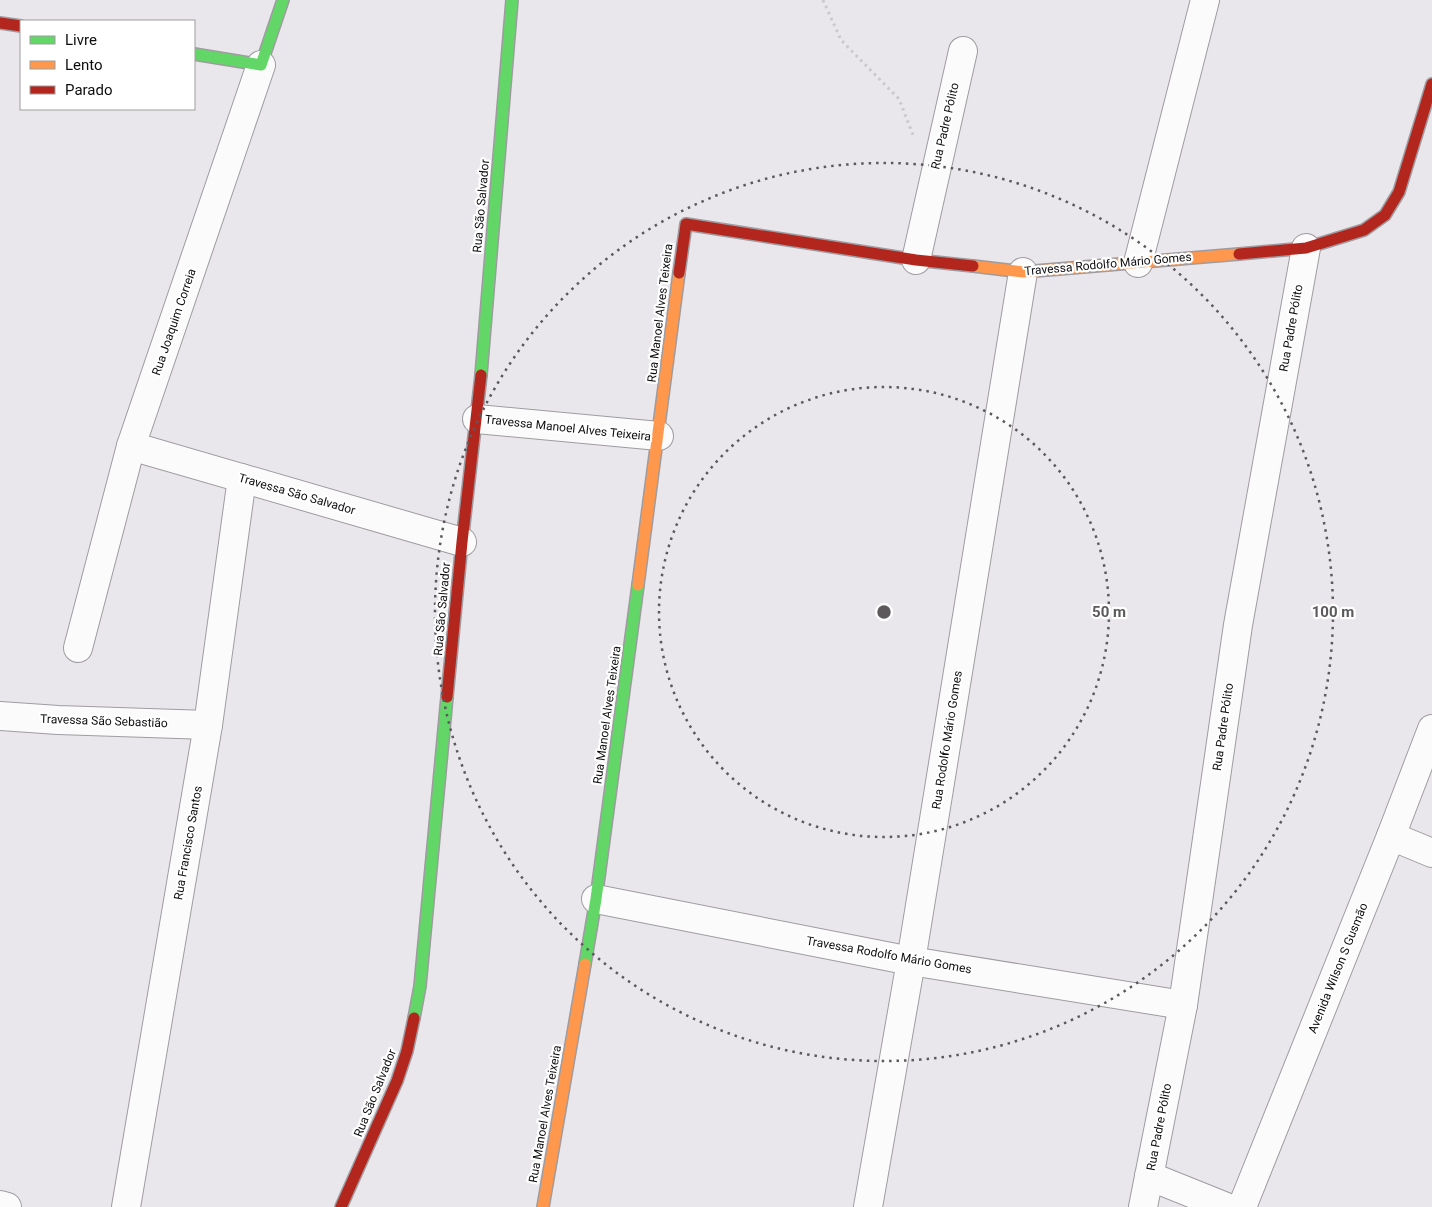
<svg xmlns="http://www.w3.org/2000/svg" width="1432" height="1207" viewBox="0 0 1432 1207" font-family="Roboto,sans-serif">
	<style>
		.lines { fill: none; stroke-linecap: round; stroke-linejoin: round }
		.street-casing { stroke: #9e9ca0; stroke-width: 30 }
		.fast-casing { stroke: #9e9ca0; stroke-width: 14 }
		.slow-casing { stroke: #9e9ca0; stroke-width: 14 }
		.jam-casing { stroke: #9e9ca0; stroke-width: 14 }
		.path { stroke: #cac8ca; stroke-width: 3; stroke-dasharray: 2.5 4; stroke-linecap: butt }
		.street { stroke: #fcfbfc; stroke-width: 28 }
		.fast { stroke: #63d668; stroke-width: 11 }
		.slow { stroke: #ff974d; stroke-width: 11 }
		.jam { stroke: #b3261e; stroke-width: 11 }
		.ring { fill: none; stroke: #5b595c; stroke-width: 2.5; stroke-dasharray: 2.5 5 }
		.labels { text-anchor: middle; stroke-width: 4.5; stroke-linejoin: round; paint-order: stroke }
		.street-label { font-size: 12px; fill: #0e0c0f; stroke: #fff }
		.centre { fill: #5b595c; stroke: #fff; stroke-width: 2.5 }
		.ring-label { font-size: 15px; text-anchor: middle; font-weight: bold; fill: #5b595c; stroke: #fff; stroke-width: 4.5; stroke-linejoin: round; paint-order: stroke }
	</style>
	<rect width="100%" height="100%" fill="#eae7ec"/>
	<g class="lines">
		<!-- street casing -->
		<g class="street-casing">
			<g id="street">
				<path d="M916,260L963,51"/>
				<path d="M1138,263L1205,0"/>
				<path d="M477,419L659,436"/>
				<path d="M131,446L462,542"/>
				<path d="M78,648L131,446L261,65"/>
				<path d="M0,716L58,720L208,725"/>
				<path d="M1391,836L1432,853"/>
				<path d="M596,899L911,961L1183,1005"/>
				<path d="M1149,1176L1226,1207"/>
				<path d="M0,1205L7,1207"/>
				<path d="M126,1207L208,725L242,478"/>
				<path d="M868,1207L911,961L1023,272"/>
				<path d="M1143,1207L1183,1005L1238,625L1306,248"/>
				<path d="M1242,1207L1391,836L1432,729"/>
			</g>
		</g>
		<!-- fast casing -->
		<g class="fast-casing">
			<g id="fast">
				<path d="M194,54L261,65L283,0"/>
				<path d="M481,375L512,0"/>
				<path d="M585,964L596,899L638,585"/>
				<path d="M414,1018L420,986L447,697"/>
			</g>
		</g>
		<!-- slow casing -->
		<g class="slow-casing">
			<g id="slow">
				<path d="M973,266L1023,272L1239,254"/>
				<path d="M638,585L679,273"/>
				<path d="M543,1207L585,964"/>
			</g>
		</g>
		<!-- jam casing -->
		<g class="jam-casing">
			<g id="jam">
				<path d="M0,23L21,26"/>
				<path d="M1239,254L1306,248L1364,230L1385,215L1399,192L1432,84"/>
				<path d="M679,273L686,224L916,260L973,266"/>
				<path d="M447,697L462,542L481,375"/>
				<path d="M341,1207L397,1081L407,1051L414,1018"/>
			</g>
		</g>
		<!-- path -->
		<path class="path" d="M823,0L841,40L899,99L913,135"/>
		<!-- street -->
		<use href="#street" class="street"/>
		<!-- fast -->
		<use href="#fast" class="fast"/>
		<!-- slow -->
		<use href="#slow" class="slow"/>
		<!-- jam -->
		<use href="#jam" class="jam"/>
	</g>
	<!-- distance rings -->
	<g class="ring">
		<circle cx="884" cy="612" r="225"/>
		<circle cx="884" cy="612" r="449"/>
	</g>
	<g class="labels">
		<!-- street labels -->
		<g class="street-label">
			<text transform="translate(945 126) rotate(-77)" y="4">Rua Padre Pólito</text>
			<text transform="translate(481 206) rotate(-85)" y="4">Rua São Salvador</text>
			<text transform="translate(1108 264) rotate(-5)" y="4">Travessa Rodolfo Mário Gomes</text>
			<text transform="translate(660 313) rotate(-83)" y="4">Rua Manoel Alves Teixeira</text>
			<text transform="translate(174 322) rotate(-71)" y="4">Rua Joaquim Correia</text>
			<text transform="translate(1291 328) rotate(-80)" y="4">Rua Padre Pólito</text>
			<text transform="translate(568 428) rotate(6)" y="4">Travessa Manoel Alves Teixeira</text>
			<text transform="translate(297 494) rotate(16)" y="4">Travessa São Salvador</text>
			<text transform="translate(442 609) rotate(-85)" y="4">Rua São Salvador</text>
			<text transform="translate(607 715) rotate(-82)" y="4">Rua Manoel Alves Teixeira</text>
			<text transform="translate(104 721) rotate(2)" y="4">Travessa São Sebastião</text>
			<text transform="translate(1223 727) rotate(-82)" y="4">Rua Padre Pólito</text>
			<text transform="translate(947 740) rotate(-81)" y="4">Rua Rodolfo Mário Gomes</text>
			<text transform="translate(188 843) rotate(-80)" y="4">Rua Francisco Santos</text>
			<text transform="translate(889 955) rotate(10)" y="4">Travessa Rodolfo Mário Gomes</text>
			<text transform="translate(1338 968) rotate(-68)" y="4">Avenida Wilson S Gusmão</text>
			<text transform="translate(375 1093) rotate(-68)" y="4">Rua São Salvador</text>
			<text transform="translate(545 1114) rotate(-80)" y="4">Rua Manoel Alves Teixeira</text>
			<text transform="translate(1159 1127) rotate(-79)" y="4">Rua Padre Pólito</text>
		</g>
	</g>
	<circle cx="884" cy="612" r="8" class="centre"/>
	<g class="ring-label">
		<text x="1109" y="617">50 m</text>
		<text x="1333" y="617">100 m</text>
	</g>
	<!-- legend -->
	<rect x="20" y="20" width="175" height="90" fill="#ffffff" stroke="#9f9e9f"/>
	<rect x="30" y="36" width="25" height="8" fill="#63d668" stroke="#9f9e9f"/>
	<text x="65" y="45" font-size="15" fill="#0e0c0f">Livre</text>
	<rect x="30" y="61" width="25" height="8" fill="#ff974d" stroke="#9f9e9f"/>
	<text x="65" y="70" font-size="15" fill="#0e0c0f">Lento</text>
	<rect x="30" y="86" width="25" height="8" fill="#b3261e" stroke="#9f9e9f"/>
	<text x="65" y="95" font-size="15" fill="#0e0c0f">Parado</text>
</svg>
